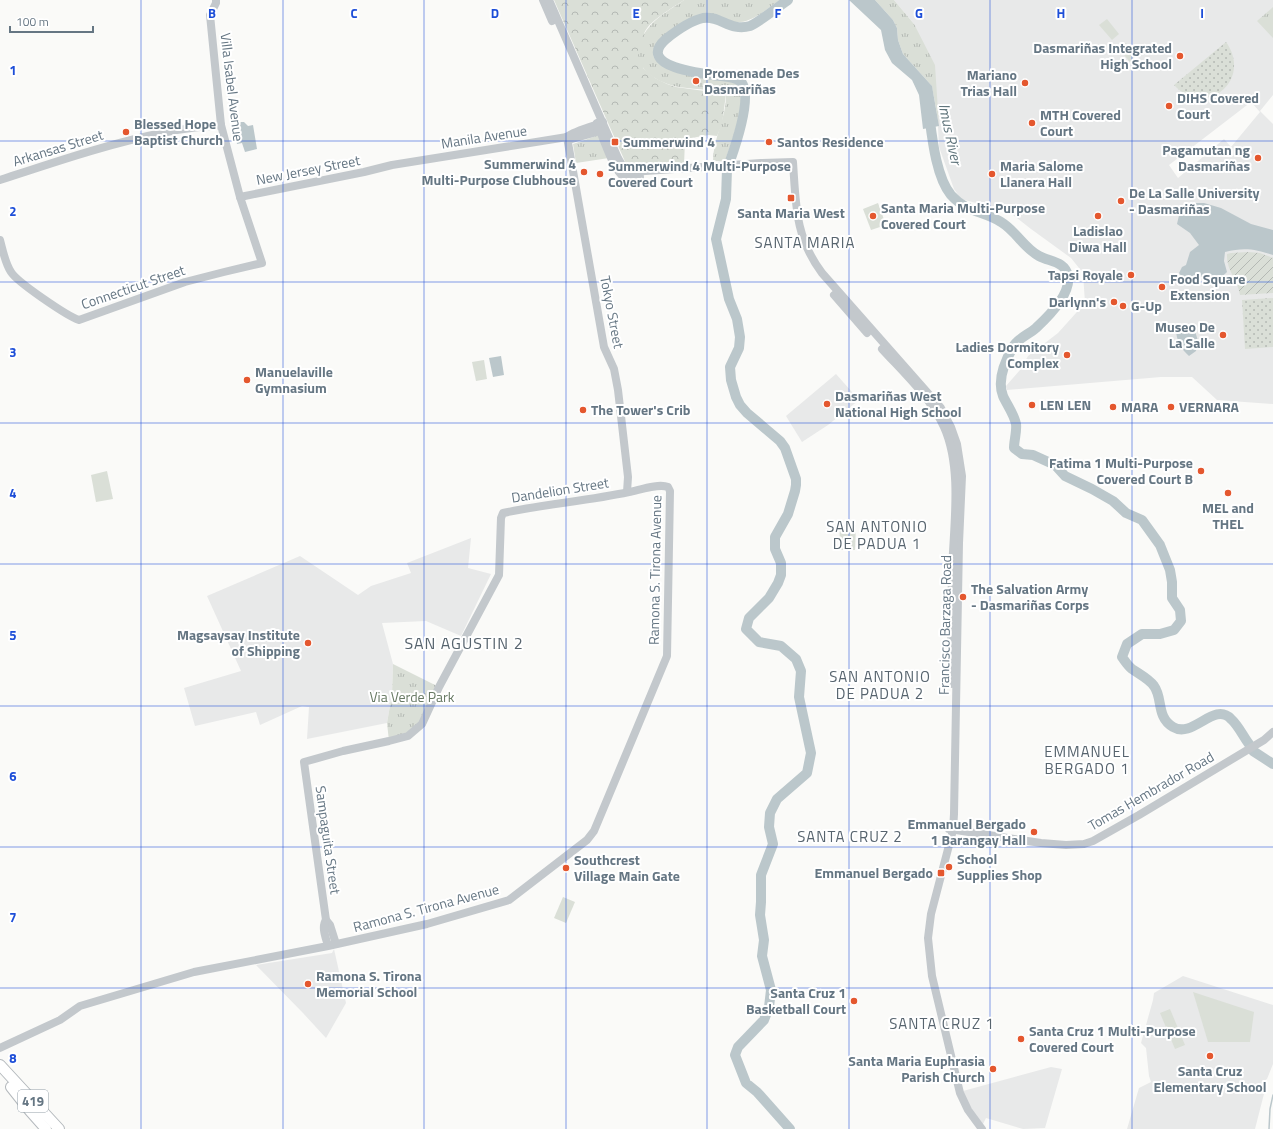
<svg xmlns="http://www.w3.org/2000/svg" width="1273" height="1129" viewBox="0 0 1273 1129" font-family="'Titillium Web',sans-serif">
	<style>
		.built { fill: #e8e9e9; fill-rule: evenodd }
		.grass { fill: url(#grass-dots) }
		.forest { fill: url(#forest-crowns) }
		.park { fill: url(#park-tufts) }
		.garden { fill: url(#garden-furrows) }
		.pitch { fill: #dadfd7 }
		.water { fill: #bbc7cb }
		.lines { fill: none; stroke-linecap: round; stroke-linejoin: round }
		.stream { stroke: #bbc7cb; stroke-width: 1.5 }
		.river { stroke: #bbc7cb; stroke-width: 10 }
		.trunk-casing { stroke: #b4b9bd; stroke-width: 12 }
		.tertiary { stroke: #c3c8cc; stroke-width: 8 }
		.trunk { stroke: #fff; stroke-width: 10 }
		.grid { fill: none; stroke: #1d4ed8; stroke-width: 1; stroke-opacity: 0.55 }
		.poi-dot { fill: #e4572e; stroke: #fff; stroke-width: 1.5 }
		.labels { text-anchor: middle; stroke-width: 4; stroke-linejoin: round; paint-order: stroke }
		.shield { fill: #fff; stroke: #939fa8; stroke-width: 1 }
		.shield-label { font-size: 13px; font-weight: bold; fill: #657683 }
		.poi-label { font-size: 14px; font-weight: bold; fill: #657683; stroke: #fff; text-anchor: start }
		.street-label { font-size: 14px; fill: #657683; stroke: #fff }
		.park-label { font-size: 14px; fill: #687a64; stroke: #fff }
		.water-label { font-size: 15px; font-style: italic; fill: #60757c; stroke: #fff }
		.neighbourhood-label { font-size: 15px; letter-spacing: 1px; fill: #57646e; stroke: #fff }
		.quarter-label { font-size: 16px; letter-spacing: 1px; fill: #57646e; stroke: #fff }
		.grid-label { font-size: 13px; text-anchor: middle; font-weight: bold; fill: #1d4ed8; stroke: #fff; stroke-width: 4; stroke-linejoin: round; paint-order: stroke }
	</style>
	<defs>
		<pattern id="grass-dots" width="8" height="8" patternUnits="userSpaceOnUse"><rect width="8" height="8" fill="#dadfd7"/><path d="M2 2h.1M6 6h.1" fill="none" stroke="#b4b9b4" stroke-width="1.8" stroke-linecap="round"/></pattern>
		<pattern id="forest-crowns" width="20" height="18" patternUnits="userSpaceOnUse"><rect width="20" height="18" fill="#dadfd7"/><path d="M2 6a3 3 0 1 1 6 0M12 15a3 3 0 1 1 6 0" fill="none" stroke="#b4b9b4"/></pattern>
		<pattern id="park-tufts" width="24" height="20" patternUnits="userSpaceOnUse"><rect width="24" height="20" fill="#dadfd7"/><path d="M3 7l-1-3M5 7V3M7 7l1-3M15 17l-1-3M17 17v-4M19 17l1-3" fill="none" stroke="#b4b9b4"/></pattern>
		<pattern id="garden-furrows" width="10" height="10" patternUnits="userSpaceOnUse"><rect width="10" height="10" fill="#dadfd7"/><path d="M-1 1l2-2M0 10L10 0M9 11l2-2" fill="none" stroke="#b4b9b4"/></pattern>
	</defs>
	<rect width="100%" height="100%" fill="#fafaf8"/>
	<!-- built -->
	<g class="built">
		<path d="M894,0H1273V95L1260,111L1273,124V404L1217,400L1192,377H1161L1007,390L1006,386L1020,370L1028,356L1058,333L1085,303L1083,273L1071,258L1031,229L1013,215L995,208L961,199L954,189L939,147L937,106L914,24ZM1251,102L1260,112L1231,147L1224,139L1178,178L1169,165Z"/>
		<path d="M836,374L859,400L828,425L802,442L786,416Z"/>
		<path d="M471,538L468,568L491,574L461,636L426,621L382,623L393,664L392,694L387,723L307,739L309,707L302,706L260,725L256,712L195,726L184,688L241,671L207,596L300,556L358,595L371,586L411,573L407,563Z"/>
		<path d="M334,949L346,1003L326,1038L303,1013L256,965L332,953Z"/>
		<path d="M1183,976L1273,1005V1064L1267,1079L1264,1081L1266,1086L1255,1129H1127L1139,1088L1151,1082L1149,1076L1146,1048L1141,1043L1153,1000L1154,993Z"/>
		<path d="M1051,1067L1062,1069L1045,1128L1023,1129L986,1118L983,1124L968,1106L963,1091Z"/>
	</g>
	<!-- grass -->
	<g class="grass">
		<path d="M1226,42C1253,80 1206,119 1174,85Z"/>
		<path d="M1273,298V347L1245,349L1242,300Z"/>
	</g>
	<!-- forest -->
	<path class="forest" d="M554,0H684C674,7 647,22 644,34C642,44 644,58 643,68L655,78L667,84L676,87L726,94L722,124L717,136L709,135L685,139L684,166L631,169L627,166Z"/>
	<!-- park -->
	<g class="park">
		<path d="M684,0H780C768,8 754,21 740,22C728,24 721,14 710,14C693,13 649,37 654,58C672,77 703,77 728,80C732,81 736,82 739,85C748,98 730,147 725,161H713C713,138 727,117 726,94C710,88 691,90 674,86C642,77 625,55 650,26C659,15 673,8 684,0Z"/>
		<path d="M875,0H894L914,24L935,65L939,126L932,86L903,54L898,40L897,28L893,20Z"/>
		<path d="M1273,7V38L1257,21Z"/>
		<path d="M599,135L609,158L576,163L573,144Z"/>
		<path d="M393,664L439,687L422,724L408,736L389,741L387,723L392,694Z"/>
	</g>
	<!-- garden -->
	<path class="garden" d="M1248,252L1260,253L1273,258V293L1240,295C1238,280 1226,270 1227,254L1231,253Z"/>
	<!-- pitch -->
	<g class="pitch">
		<path d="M1107,19L1119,34L1112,40L1099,25Z"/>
		<path d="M1126,43L1137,56L1130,62L1119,49Z"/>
		<path d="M878,203L886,225L871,230L863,209Z"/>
		<path d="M484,360L487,379L476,381L472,362Z"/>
		<path d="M107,471L113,499L96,502L91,475Z"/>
		<path d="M840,525H856L855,550H839Z"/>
		<path d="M563,897L575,902L566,923L554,918Z"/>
		<path d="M1193,992L1254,1012L1250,1042H1208Z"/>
		<path d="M1170,1009L1185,1045L1175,1049L1160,1013Z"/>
	</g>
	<!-- water -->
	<g class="water">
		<path d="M849,0H875L893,20L897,28L898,40L903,54L932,86L939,126L923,129L919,95L912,80L892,63L885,50L881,30Z"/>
		<path d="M241,122H244L248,126L253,125L257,149L245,152L242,143L237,144L234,130L238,129L239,123Z"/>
		<path d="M1194,203H1204L1221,208L1251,224L1273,230V255C1255,249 1244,247 1225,252L1224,261L1227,272C1217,282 1215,278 1203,277C1196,277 1189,278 1182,277L1179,273L1182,267L1186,265L1190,252L1199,245L1190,233L1177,224L1180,211Z"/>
		<path d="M1181,326L1195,331L1198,341L1196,351L1189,356C1181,349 1176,340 1176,329Z"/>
		<path d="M501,356L504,375L493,377L489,358Z"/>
	</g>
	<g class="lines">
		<!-- stream -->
		<path class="stream" d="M1269,1129L1270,1109L1273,1095"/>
		<!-- river -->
		<g class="river">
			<path d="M929,114C932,137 936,177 951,195C967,213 984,211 1001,222C1016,231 1024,248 1039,256C1050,262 1065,261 1068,276C1071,294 1048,317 1036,328C1028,335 1018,338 1013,347C1005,361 997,381 1003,396C1007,405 1014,414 1016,424C1017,431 1014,441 1014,448L1022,454L1033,455L1055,465L1065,476L1092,489L1113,501L1126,513L1142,520L1160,545L1170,570L1172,582V598L1180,610L1181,621L1174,630L1160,634H1142L1127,644L1122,657C1125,661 1128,666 1132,669C1139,674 1149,679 1154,686C1163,698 1156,717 1173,727C1193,739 1214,701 1231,719C1238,725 1243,736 1249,744"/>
			<path d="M730,161C736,144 752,98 742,83C739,79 734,78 729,77C714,75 632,69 666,39C676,31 690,21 703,18C720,15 730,32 750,26C758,23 779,6 788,0"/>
			<path d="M727,169L726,199L716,239L729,299L737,319L740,337L739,348L730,367L731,380L736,397L740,405L747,413L780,441L785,448L796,479V485L795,491L788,514L775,537V549L781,563V575L778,583L769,598L749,618L746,629L759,642L781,646L796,659L801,671L799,697L811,753L807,773L777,799L770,813L769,827L773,844L761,875V902L760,915L764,940L762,956L771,990L769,1007L764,1020L738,1047L735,1055L746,1083L757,1092L790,1129"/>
			<path d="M1253,751L1273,764"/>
		</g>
		<!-- trunk casing -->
		<g class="trunk-casing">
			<g id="trunk">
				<path d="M0,1065L59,1129"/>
				<path d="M11,1087L30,1111L46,1129"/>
			</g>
		</g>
		<!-- tertiary -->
		<g class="tertiary">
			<path d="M543,0L552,21"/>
			<path d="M549,0L618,158L625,170L631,172L761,163L793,162C796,205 795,237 822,273L941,408L951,427L957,444L962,476L959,543L954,814L953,830L931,914L928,938L932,976L960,1093L968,1110L982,1129"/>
			<path d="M597,123C602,135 614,172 624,177C629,179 635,177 640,177"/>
			<path d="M567,137L604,347L614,369L618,390L628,477L627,492"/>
			<path d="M567,137L572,139L604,130"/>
			<path d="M0,180C55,162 110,143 167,132C185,128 203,127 221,125"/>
			<path d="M240,197L364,172L392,165L567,137C571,132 595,126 603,122"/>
			<path d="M0,240C3,251 5,263 11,272C17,282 67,316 79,320L185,282L224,272L262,263L240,197L221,125L210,15L216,3V0"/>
			<path d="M834,295L867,333"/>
			<path d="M882,349C903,372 931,398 944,427C963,469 953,529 952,574C951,611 951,647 951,684"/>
			<path d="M949,829L1041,843L1066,845L1084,844L1093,841L1139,815L1264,740L1273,732"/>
			<path d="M326,920L330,925L336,944"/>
			<path d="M0,1048L60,1020L80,1006L194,972L328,946L427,924L509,900L587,840L594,831L667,656L670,491L668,487C659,483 639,490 629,492C587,501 545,504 503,513L501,518L499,575L439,687L422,724L408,736L389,741L343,751L304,762L326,920C321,927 326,938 328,946"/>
		</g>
		<!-- trunk -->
		<use href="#trunk" class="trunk"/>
	</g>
	<!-- grid -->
	<path class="grid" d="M141,0V1129M283,0V1129M424,0V1129M566,0V1129M707,0V1129M849,0V1129M990,0V1129M1132,0V1129M0,141H1273M0,282H1273M0,423H1273M0,564H1273M0,706H1273M0,847H1273M0,988H1273"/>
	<!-- markers -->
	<g class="poi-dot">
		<circle cx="1180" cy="56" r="4"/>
		<circle cx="696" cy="81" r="4"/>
		<circle cx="1025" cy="83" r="4"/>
		<circle cx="1169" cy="106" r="4"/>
		<circle cx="1032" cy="123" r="4"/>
		<circle cx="126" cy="132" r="4"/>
		<rect x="611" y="138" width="8" height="8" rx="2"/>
		<circle cx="769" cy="142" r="4"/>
		<circle cx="1258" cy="158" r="4"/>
		<circle cx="584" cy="172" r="4"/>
		<circle cx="600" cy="174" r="4"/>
		<circle cx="992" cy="174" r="4"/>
		<rect x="787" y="194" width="8" height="8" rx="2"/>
		<circle cx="1121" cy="201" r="4"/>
		<circle cx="873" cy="216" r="4"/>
		<circle cx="1098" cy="216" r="4"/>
		<circle cx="1131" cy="275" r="4"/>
		<circle cx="1162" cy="287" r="4"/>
		<circle cx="1114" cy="302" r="4"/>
		<circle cx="1123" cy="306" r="4"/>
		<circle cx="1223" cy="335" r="4"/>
		<circle cx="1067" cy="355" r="4"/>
		<circle cx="247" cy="380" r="4"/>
		<circle cx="827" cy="404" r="4"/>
		<circle cx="1032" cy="405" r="4"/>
		<circle cx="1113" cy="407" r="4"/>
		<circle cx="1171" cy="407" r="4"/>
		<circle cx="583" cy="410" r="4"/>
		<circle cx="1201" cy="471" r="4"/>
		<circle cx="1228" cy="493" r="4"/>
		<circle cx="963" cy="597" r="4"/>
		<circle cx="308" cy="643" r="4"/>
		<circle cx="1034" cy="832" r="4"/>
		<circle cx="949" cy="867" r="4"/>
		<circle cx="566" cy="868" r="4"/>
		<rect x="937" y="869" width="8" height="8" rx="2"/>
		<circle cx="308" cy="984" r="4"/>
		<circle cx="854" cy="1001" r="4"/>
		<circle cx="1021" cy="1039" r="4"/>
		<circle cx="1210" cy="1056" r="4"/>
		<circle cx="993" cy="1069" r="4"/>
	</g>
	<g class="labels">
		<!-- shield labels -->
		<rect class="shield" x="18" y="1090" width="30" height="22" rx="3"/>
		<g class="shield-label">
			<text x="33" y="1106">419</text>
		</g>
		<!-- poi labels -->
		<g class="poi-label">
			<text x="1172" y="53" text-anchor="end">Dasmariñas Integrated<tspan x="1172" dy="16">High School</tspan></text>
			<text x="704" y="78">Promenade Des<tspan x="704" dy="16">Dasmariñas</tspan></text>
			<text x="1017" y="80" text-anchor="end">Mariano<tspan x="1017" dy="16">Trias Hall</tspan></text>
			<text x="1177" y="103">DIHS Covered<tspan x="1177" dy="16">Court</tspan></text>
			<text x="1040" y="120">MTH Covered<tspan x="1040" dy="16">Court</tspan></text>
			<text x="134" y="129">Blessed Hope<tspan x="134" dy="16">Baptist Church</tspan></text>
			<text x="623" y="147">Summerwind 4</text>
			<text x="777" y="147">Santos Residence</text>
			<text x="1250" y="155" text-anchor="end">Pagamutan ng<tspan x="1250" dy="16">Dasmariñas</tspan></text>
			<text x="576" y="169" text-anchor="end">Summerwind 4<tspan x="576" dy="16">Multi-Purpose Clubhouse</tspan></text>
			<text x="608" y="171">Summerwind 4 Multi-Purpose<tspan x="608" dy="16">Covered Court</tspan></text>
			<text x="1000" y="171">Maria Salome<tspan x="1000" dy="16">Llanera Hall</tspan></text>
			<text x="1129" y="198">De La Salle University<tspan x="1129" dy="16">- Dasmariñas</tspan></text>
			<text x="881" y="213">Santa Maria Multi-Purpose<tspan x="881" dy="16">Covered Court</tspan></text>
			<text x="791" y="218" text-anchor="middle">Santa Maria West</text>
			<text x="1098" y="236" text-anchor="middle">Ladislao<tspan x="1098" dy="16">Diwa Hall</tspan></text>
			<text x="1123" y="280" text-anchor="end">Tapsi Royale</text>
			<text x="1170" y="284">Food Square<tspan x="1170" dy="16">Extension</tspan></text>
			<text x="1106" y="307" text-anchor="end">Darlynn's</text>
			<text x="1131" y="311">G-Up</text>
			<text x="1215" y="332" text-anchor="end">Museo De<tspan x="1215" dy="16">La Salle</tspan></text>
			<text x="1059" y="352" text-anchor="end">Ladies Dormitory<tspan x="1059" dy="16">Complex</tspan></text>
			<text x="255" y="377">Manuelaville<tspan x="255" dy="16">Gymnasium</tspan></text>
			<text x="835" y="401">Dasmariñas West<tspan x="835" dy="16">National High School</tspan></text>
			<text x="1040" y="410">LEN LEN</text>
			<text x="1121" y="412">MARA</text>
			<text x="1179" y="412">VERNARA</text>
			<text x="591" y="415">The Tower's Crib</text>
			<text x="1193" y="468" text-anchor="end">Fatima 1 Multi-Purpose<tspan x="1193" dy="16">Covered Court B</tspan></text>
			<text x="1228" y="513" text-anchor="middle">MEL and<tspan x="1228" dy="16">THEL</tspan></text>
			<text x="971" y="594">The Salvation Army<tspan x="971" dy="16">- Dasmariñas Corps</tspan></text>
			<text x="300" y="640" text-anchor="end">Magsaysay Institute<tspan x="300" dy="16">of Shipping</tspan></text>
			<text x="1026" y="829" text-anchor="end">Emmanuel Bergado<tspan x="1026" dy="16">1 Barangay Hall</tspan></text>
			<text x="957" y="864">School<tspan x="957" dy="16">Supplies Shop</tspan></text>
			<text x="574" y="865">Southcrest<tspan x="574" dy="16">Village Main Gate</tspan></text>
			<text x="933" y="878" text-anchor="end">Emmanuel Bergado</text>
			<text x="316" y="981">Ramona S. Tirona<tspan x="316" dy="16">Memorial School</tspan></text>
			<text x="846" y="998" text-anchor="end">Santa Cruz 1<tspan x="846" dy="16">Basketball Court</tspan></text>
			<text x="1029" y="1036">Santa Cruz 1 Multi-Purpose<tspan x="1029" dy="16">Covered Court</tspan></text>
			<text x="985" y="1066" text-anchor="end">Santa Maria Euphrasia<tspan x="985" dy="16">Parish Church</tspan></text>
			<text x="1210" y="1076" text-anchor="middle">Santa Cruz<tspan x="1210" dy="16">Elementary School</tspan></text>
		</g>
		<!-- street labels -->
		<g class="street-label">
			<text transform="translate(232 87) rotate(83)" y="5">Villa Isabel Avenue</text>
			<text transform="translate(484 137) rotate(-9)" y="5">Manila Avenue</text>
			<text transform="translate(58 148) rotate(-17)" y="5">Arkansas Street</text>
			<text transform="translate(308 170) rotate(-11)" y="5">New Jersey Street</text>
			<text transform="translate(133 287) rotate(-19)" y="5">Connecticut Street</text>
			<text transform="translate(612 312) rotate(79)" y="5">Tokyo Street</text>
			<text transform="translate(560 490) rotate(-9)" y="5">Dandelion Street</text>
			<text transform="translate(655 570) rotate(-89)" y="5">Ramona S. Tirona Avenue</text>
			<text transform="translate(945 625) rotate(-89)" y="5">Francisco Barzaga Road</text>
			<text transform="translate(1151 791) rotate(-30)" y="5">Tomas Hembrador Road</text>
			<text transform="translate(328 840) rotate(82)" y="5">Sampaguita Street</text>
			<text transform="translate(426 908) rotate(-15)" y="5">Ramona S. Tirona Avenue</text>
		</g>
		<!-- park labels -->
		<g class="park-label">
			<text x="412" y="702">Via Verde Park</text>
		</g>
		<!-- water labels -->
		<g class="water-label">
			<text transform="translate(950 134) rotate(78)" y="5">Imus River</text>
		</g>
		<!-- neighbourhood labels -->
		<g class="neighbourhood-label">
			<text x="805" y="248">SANTA MARIA</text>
			<text x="877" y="532">SAN ANTONIO<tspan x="877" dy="17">DE PADUA 1</tspan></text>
			<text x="880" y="682">SAN ANTONIO<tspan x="880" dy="17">DE PADUA 2</tspan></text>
			<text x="1087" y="757">EMMANUEL<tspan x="1087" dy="17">BERGADO 1</tspan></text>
			<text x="850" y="842">SANTA CRUZ 2</text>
			<text x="942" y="1029">SANTA CRUZ 1</text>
		</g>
		<!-- quarter labels -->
		<g class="quarter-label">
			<text x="464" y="649">SAN AGUSTIN 2</text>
		</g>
	</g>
	<g class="grid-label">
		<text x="212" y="18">B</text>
		<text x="354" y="18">C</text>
		<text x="495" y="18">D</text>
		<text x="636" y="18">E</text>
		<text x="778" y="18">F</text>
		<text x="919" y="18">G</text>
		<text x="1061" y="18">H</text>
		<text x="1202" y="18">I</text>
		<text x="13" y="75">1</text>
		<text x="13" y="216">2</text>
		<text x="13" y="357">3</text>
		<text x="13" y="498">4</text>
		<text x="13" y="640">5</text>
		<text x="13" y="781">6</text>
		<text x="13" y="922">7</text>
		<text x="13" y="1063">8</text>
	</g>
	<!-- scale -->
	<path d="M10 26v6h83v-6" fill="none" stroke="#657683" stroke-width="2"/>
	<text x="16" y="26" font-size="12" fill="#657683" stroke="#ffffff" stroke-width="3" paint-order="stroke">100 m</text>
</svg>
